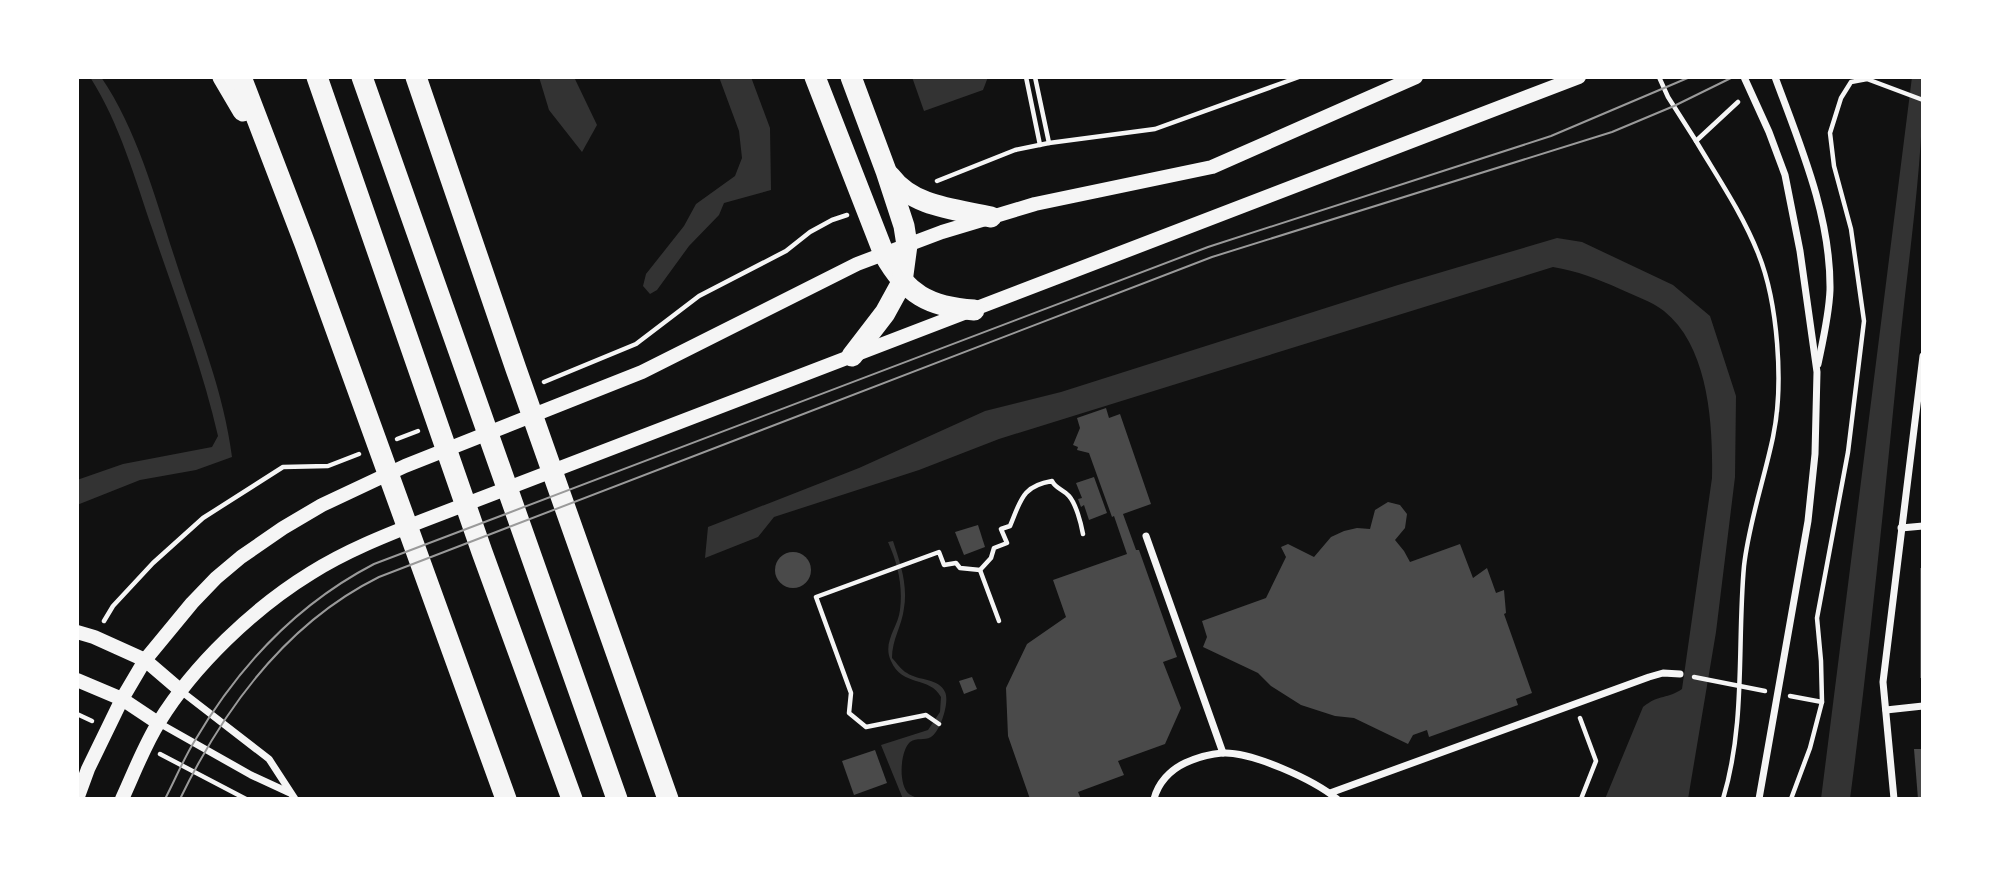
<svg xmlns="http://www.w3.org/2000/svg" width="2000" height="876" viewBox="0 0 2000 876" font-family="'Noto Sans',sans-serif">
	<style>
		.water { fill: #333 }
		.building { fill: #4a4a4a }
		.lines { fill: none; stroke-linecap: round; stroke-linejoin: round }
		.path { stroke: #f5f5f5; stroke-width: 4.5 }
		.minor { stroke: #f5f5f5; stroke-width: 7 }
		.secondary { stroke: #f5f5f5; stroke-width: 14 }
		.motorway { stroke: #f5f5f5; stroke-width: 21 }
		.tram { stroke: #9a9a9a; stroke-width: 2 }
	</style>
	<rect width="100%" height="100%" fill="#111"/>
	<!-- water -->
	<g class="water">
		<path d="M90,77H101C139,132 158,208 179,271C199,332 224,393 232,457L196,470L140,480L77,505V480L123,464L212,447L218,436C202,366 176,299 153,231C135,179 120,124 90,77Z"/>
		<path d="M539,77H574L597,125L582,152L549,110Z"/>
		<path d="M719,77H751L770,128L771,190L724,203L719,215L689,246L657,290L650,294L643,286L646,274L684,226L696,204L735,176L742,158L739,131Z"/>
		<path d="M912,77H988L983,90L924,111Z"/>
		<path d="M1912,77H1923C1923,165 1909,253 1900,341C1885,494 1870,647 1850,799H1821Z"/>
		<path d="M1557,238L1582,242L1673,285L1710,316L1736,396L1735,477L1716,632L1688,799H1605L1643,707C1659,694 1668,699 1682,689L1712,478C1713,425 1709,347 1664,311C1651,301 1635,296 1620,289C1598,279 1577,271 1553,267L999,439L919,470L774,517L758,537L705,558L708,527L859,468L985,411L1061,392L1398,285Z"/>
		<path d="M893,541C900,562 908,585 904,608C902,626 892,639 892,658C897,663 901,670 907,673C919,681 939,678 945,692C950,702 940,732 931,737C924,741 917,737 910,742C900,751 898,785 909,794C910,795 917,798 919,799H903L881,745L928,730L940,712L941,697C930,676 902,687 891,661C882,642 898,628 900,610C903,586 898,564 888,542Z"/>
	</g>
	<!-- building -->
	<g class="building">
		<path d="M1106,408L1109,418L1120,414L1151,504L1123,514L1136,550H1139L1177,657L1163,662L1181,708L1165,744L1118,761L1124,775L1078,792L1081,799H1030L1008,736L1006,688L1027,644L1066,617L1053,580L1127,554L1114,516L1112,517L1089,453L1077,450L1078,447L1073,445L1080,428L1077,418Z"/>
		<path d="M1094,477L1107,513L1089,520L1084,505L1081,507L1078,499L1082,498L1076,483Z"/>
		<path d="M1388,502L1400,505L1407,514L1405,528L1395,540L1404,551L1410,562L1460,544L1473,578L1487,568L1496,593L1504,590L1506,613L1504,614L1532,693L1516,699L1518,705L1429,737L1427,730L1413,735L1408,744L1354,718L1335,716L1301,705L1271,686L1258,673L1203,647L1207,637L1202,621L1266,598L1286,557L1281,547L1288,544L1314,557L1331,537L1344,531L1357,528L1370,529L1375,510Z"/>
		<path d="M978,525L985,547L964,555L955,532Z"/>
		<circle cx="793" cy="570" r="18"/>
		<rect x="1920" y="568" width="3" height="110"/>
		<path d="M972,677L977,689L964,694L959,681Z"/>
		<path d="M1914,749H1923V799H1918Z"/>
		<path d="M875,750L887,783L854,795L842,761Z"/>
	</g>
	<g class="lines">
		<!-- path -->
		<g class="path">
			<path d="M1026,77L1040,145"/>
			<path d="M1035,77L1049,143"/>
			<path d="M1659,77L1668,97L1696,141"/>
			<path d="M937,181L1015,150L1049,143L1155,129L1299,77"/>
			<path d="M544,382L636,344L699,296L786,251L810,232L832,220L847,215"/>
			<path d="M397,439L418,431"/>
			<path d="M980,570L999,621"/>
			<path d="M104,621L113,606L153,563L203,518L283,467L328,466L359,454"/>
			<path d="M1694,677L1765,691"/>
			<path d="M1790,696L1822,702"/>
			<path d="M77,714L92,721"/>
			<path d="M1580,718L1596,761L1581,799"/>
			<path d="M939,724L926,715L866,727L849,713L851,693L816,597L939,552L944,565L956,563L960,568L980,570L991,558L994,548L1007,543L1001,529L1010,526C1021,500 1022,486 1052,481C1056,489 1063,489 1069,496C1076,504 1081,523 1083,534"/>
			<path d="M160,754L246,799"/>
			<path d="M1723,799C1746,723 1737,644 1744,566C1749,522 1764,480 1773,437C1784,385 1778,302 1758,253C1742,213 1718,178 1696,141L1738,102"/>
			<path d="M1791,799L1810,748L1822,702L1821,661L1817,618L1848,452L1864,321L1851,229L1834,166L1830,133L1841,98L1851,82L1867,79L1923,100"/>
		</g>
		<!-- minor -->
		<g class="minor">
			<path d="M1744,77L1769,132L1785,175L1800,251L1817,372L1815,454L1808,521L1759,799"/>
			<path d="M1775,77C1800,145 1831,216 1830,290C1829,315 1823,340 1818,364"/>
			<path d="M1901,528L1923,526"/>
			<path d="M1146,536L1223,753"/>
			<path d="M181,691L269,759L295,799"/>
			<path d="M1886,710L1923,706"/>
			<path d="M159,723L251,775L290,793"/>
			<path d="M1330,793L1649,677L1663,673L1680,674"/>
			<path d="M1154,799C1158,783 1170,770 1185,763C1196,758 1209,754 1222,753C1251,751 1314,780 1337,799"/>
			<path d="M1894,799L1883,682L1923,356"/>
		</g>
		<!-- secondary -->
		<g class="secondary">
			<path d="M77,632L94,637L145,660L180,690"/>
			<path d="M77,680L122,699L158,723"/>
			<path d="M77,799L88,769L122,699L145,660L192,603L216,578L241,557L283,528L322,505L405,466L642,372L857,264L942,232L1035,204L1212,167L1416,77"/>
			<path d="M122,799C134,773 144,746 159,722C194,665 254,608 311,573C346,551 384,536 422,521L1579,77"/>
		</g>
		<!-- motorway -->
		<g class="motorway">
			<path d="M223,77L243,111"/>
			<path d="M241,77L305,244L506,799"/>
			<path d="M317,77L482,552L572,799"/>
			<path d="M362,77L617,799"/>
			<path d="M416,77L516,369L668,799"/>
			<path d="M815,77L884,254C906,294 929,307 974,310"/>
			<path d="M851,77L886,171L904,226L907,245L902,282L885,313L852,356"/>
			<path d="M890,176C913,207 955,209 991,217"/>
		</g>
		<!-- tram -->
		<g class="tram">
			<path d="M165,799C175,780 183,760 194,742C238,667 297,604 374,564L1208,247L1551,136L1690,77"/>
			<path d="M180,799C224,708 286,623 379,577L1212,257L1612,132L1674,106L1733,77"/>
		</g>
	</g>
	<!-- border -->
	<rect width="2000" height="876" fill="none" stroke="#ffffff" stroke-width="158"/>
</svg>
